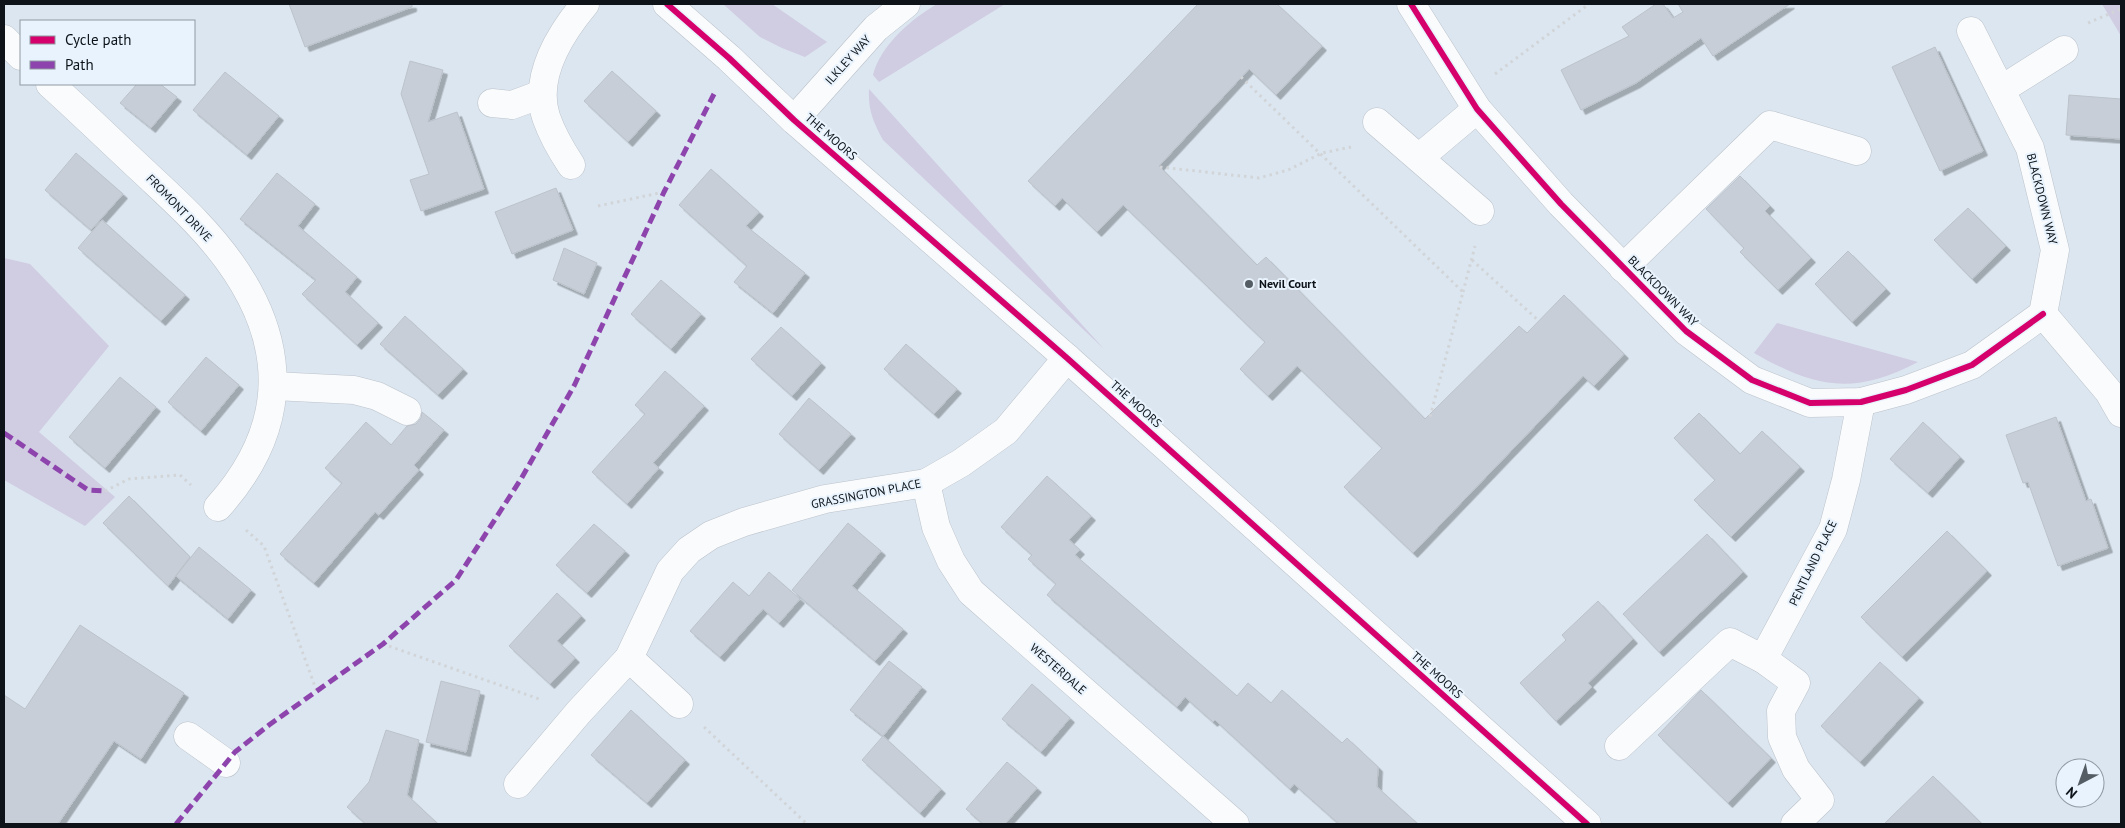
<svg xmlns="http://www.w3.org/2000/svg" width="2125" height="828" viewBox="0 0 2125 828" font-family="'PT Sans',sans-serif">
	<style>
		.green { fill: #d0cce2 }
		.building { fill: #c8ced7; stroke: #bcc2ca; filter: url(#shadow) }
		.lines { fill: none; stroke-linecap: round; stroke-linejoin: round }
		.minor-casing { stroke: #bcc3cb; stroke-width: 29 }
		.path { stroke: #d2d5d8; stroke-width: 3; stroke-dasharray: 2.5 4; stroke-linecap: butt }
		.minor { stroke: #fafbfd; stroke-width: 28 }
		.quiet { stroke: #8e44ad; stroke-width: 5; stroke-dasharray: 10 5; stroke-linecap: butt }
		.cycleway-casing { stroke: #e8f3fd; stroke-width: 9 }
		.cycleway { stroke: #d6006c; stroke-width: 6 }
		.poi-dot { fill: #555d64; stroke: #e8f3fd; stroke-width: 2 }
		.labels { text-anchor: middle; stroke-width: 4; stroke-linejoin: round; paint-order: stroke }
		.street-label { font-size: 12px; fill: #0d1319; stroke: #e8f3fd }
		.poi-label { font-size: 12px; font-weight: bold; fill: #0d1319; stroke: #e8f3fd; text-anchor: start }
	</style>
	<defs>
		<filter id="shadow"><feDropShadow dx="4.5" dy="4.5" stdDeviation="0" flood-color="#0004"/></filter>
	</defs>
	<rect width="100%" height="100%" fill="#dce6f0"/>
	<!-- green -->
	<g class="green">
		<path d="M723,4H772L827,42L805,57L782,48L760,37Z"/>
		<path d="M937,4H1005L879,82L873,75C880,46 911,19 937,4Z"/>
		<path d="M2102,4H2121V36Z"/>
		<path d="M869,89L1104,349L883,140C873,122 868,110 869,89Z"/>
		<path d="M4,258L30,264L109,346L39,432L115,497L85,526L4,480Z"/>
		<path d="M1777,323L1918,362C1853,396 1815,388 1754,353Z"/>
	</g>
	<!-- building -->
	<g class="building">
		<path d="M289,4H412V7L305,47Z"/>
		<path d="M1198,4H1277L1322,46L1276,95L1249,69L1159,166L1257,265L1266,257L1425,419L1519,326L1527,333L1564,295L1624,354L1594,386L1583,376L1413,553L1344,487L1382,448L1297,366L1268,396L1240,369L1265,342L1123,205L1097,232L1062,198L1055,206L1028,181Z"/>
		<path d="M1656,4H1663L1673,18L1683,12L1678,4H1790L1713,56L1701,38L1636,83L1581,110L1561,70L1629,36L1622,27Z"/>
		<path d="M1935,47L1983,151L1940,171L1892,67Z"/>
		<path d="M410,61L443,70L428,122L457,112L484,189L421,211L410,180L429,174L401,94Z"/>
		<path d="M612,71L656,111L628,142L584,101Z"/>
		<path d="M225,72L279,116L247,155L193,110Z"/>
		<path d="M137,84H160L177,97L151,128L120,103Z"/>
		<path d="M2069,95L2121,99V139L2066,135Z"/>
		<path d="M76,153L123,194L91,230L45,190Z"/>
		<path d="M711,169L759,212L746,226L805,273L773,313L734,282L747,266L679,205Z"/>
		<path d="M277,173L315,204L298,226L357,277L345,292L378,323L357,345L302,294L316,280L240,219Z"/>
		<path d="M1740,176L1770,206L1765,211L1811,258L1778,290L1740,252L1744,248L1706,209Z"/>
		<path d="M556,188L573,230L512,254L495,212Z"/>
		<path d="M1968,208L2006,246L1972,279L1934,240Z"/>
		<path d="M102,220L185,295L161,321L78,248Z"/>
		<path d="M564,248L597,263L584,294L553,280Z"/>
		<path d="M1848,251L1886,289L1852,322L1815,284Z"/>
		<path d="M661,280L701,314L671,349L631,314Z"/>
		<path d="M405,316L463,369L438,395L380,344Z"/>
		<path d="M781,327L821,363L792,396L751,359Z"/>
		<path d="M906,344L957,389L934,414L884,369Z"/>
		<path d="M206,357L239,385L201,431L168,402Z"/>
		<path d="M665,371L704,406L653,463L659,468L627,504L592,472L645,414L635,405Z"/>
		<path d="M120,377L156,407L105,468L69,437Z"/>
		<path d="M809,398L851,434L819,470L779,434Z"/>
		<path d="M422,412L444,430L414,465L419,470L379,515L375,512L314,583L280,554L342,483L325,468L366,422L391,445L407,426L416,424L421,418Z"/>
		<path d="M1699,413L1740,454L1762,431L1800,467L1731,537L1694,500L1715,480L1674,438Z"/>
		<path d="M2056,417L2086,501L2091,499L2108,548L2058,566L2028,482L2023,483L2006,435Z"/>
		<path d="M1923,422L1960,457L1928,493L1890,459Z"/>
		<path d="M1047,476L1091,516L1069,540L1080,550L1075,555L1237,696L1248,683L1271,703L1282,690L1342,743L1347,738L1378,767L1377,787L1418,824H1339L1294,784L1290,789L1215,720L1213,722L1185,697L1177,707L1047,595L1056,584L1028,559L1032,555L1001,527Z"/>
		<path d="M129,496L190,557L168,586L103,523Z"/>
		<path d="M848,523L881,551L852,586L903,629L875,661L792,590Z"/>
		<path d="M594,524L625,551L587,593L556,565Z"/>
		<path d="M1947,531L1987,571L1902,657L1861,617Z"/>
		<path d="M1707,534L1743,572L1659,652L1623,614Z"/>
		<path d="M199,547L251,590L228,619L176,576Z"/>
		<path d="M769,572L800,599L779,623L763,609L720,657L690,631L733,582L749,596Z"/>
		<path d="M557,593L581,616L557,641L575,658L550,684L509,646Z"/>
		<path d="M1598,601L1633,639L1588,683L1592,687L1556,721L1520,683L1566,640L1562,635Z"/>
		<path d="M80,625L184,693L141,759L114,741L58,824H4V695L25,709Z"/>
		<path d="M889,661L922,687L883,736L850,710Z"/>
		<path d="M1880,662L1919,698L1860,762L1821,726Z"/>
		<path d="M441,681L480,691L466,752L426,742Z"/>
		<path d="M1032,684L1070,718L1041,752L1002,719Z"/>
		<path d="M1701,690L1771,758L1728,803L1658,735Z"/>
		<path d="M631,710L685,760L647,803L591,755Z"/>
		<path d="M386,730L419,740L407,795L438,824H366L347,807L369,782Z"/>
		<path d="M883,736L941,789L920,813L862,760Z"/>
		<path d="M1007,762L1037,788L1005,824H983L966,809Z"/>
		<path d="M1933,776L1982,824H1884Z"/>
	</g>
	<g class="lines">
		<!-- minor casing -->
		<g class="minor-casing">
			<g id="minor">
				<path d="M667,4L729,58L794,120L1067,358L1587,824"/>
				<path d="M1411,4L1477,109L1561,204L1686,331L1752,380L1810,403L1861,402L1906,390L1972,365L2043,314"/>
				<path d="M1971,31L2030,148L2055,250L2043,314L2109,392L2121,413"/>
				<path d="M4,39L21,56"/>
				<path d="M50,84C81,112 111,141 141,169C160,187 179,204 196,222C281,311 305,410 218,507"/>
				<path d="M2002,89L2064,50"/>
				<path d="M492,103L512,105L542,94"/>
				<path d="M794,120L876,28L906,4"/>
				<path d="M1377,122L1480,211"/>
				<path d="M1420,157L1477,109"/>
				<path d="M571,165C561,150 552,134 546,117C533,76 560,34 585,4"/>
				<path d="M1623,268L1770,125L1857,151"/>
				<path d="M274,386L354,390L377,396L407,411"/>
				<path d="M926,483L936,527L951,561L971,592L1235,824"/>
				<path d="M629,658L679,704"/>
				<path d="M1763,659L1833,529L1846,480L1861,402"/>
				<path d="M188,736L226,763"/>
				<path d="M1619,746L1730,642L1763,659L1796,683L1781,711L1782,737L1796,769L1820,800L1795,824"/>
				<path d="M518,784L578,713L629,658L670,571L689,550L711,535L744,522L825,499L926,483L961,463L1006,431L1067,358"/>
			</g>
		</g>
		<!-- path -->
		<g class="path">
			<path d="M2088,23L2121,9"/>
			<path d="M1495,74L1589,4"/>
			<path d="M1241,77L1463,292L1430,417"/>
			<path d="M1160,167L1259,178L1288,170L1322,153L1351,147"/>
			<path d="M598,206L664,192"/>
			<path d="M1472,260L1539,321"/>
			<path d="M1463,292L1475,246"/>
			<path d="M105,491L129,479L180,475L191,485"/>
			<path d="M246,530L264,546L317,692"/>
			<path d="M383,644L542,700"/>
			<path d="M704,727L807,824"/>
		</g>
		<!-- minor -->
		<use href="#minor" class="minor"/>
		<!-- quiet -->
		<g class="quiet">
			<path d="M4,433L88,490L105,491"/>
			<path d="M176,824L235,752L269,725L383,644L456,580L521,479L574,386L664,192L714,94"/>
		</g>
		<!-- cycleway casing -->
		<g class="cycleway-casing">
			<g id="cycleway">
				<path d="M667,4L729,58L794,120L1067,358L1587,824"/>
				<path d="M1411,4L1477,109L1561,204L1686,331L1752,380L1810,403L1861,402L1906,390L1972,365L2043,314"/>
			</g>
		</g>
		<!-- cycleway -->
		<use href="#cycleway" class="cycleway"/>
	</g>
	<!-- markers -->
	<circle class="poi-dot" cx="1249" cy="284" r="5"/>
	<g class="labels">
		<!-- street labels -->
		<g class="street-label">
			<text transform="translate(848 60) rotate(-48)" y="4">ILKLEY WAY</text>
			<text transform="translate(831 137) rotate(41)" y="4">THE MOORS</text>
			<text transform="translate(2042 199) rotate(76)" y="4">BLACKDOWN WAY</text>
			<text transform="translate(179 208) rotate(46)" y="4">FROMONT DRIVE</text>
			<text transform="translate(1663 291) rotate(45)" y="4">BLACKDOWN WAY</text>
			<text transform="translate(1136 404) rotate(42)" y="4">THE MOORS</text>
			<text transform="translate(866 494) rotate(-11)" y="4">GRASSINGTON PLACE</text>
			<text transform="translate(1813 563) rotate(-64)" y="4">PENTLAND PLACE</text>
			<text transform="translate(1058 669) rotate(41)" y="4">WESTERDALE</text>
			<text transform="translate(1437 675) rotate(42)" y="4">THE MOORS</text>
		</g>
		<!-- poi labels -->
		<g class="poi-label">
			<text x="1259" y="288">Nevil Court</text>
		</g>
	</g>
	<!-- border -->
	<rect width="2125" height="828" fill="none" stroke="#0d1319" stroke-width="10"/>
	<!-- legend -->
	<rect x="20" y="20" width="175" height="65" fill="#e8f3fd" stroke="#9099a2"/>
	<rect x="30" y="36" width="25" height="8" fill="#d6006c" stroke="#9099a2"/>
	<text x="65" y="45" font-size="15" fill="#0d1319">Cycle path</text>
	<rect x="30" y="61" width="25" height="8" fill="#8e44ad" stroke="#9099a2"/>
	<text x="65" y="70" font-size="15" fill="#0d1319">Path</text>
	<!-- north arrow -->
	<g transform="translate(2080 783) rotate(221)"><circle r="24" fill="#e8f3fd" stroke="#9099a2"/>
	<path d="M0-4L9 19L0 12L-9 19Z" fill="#555d64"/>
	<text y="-8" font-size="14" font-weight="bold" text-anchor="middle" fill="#0d1319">N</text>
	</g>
</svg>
